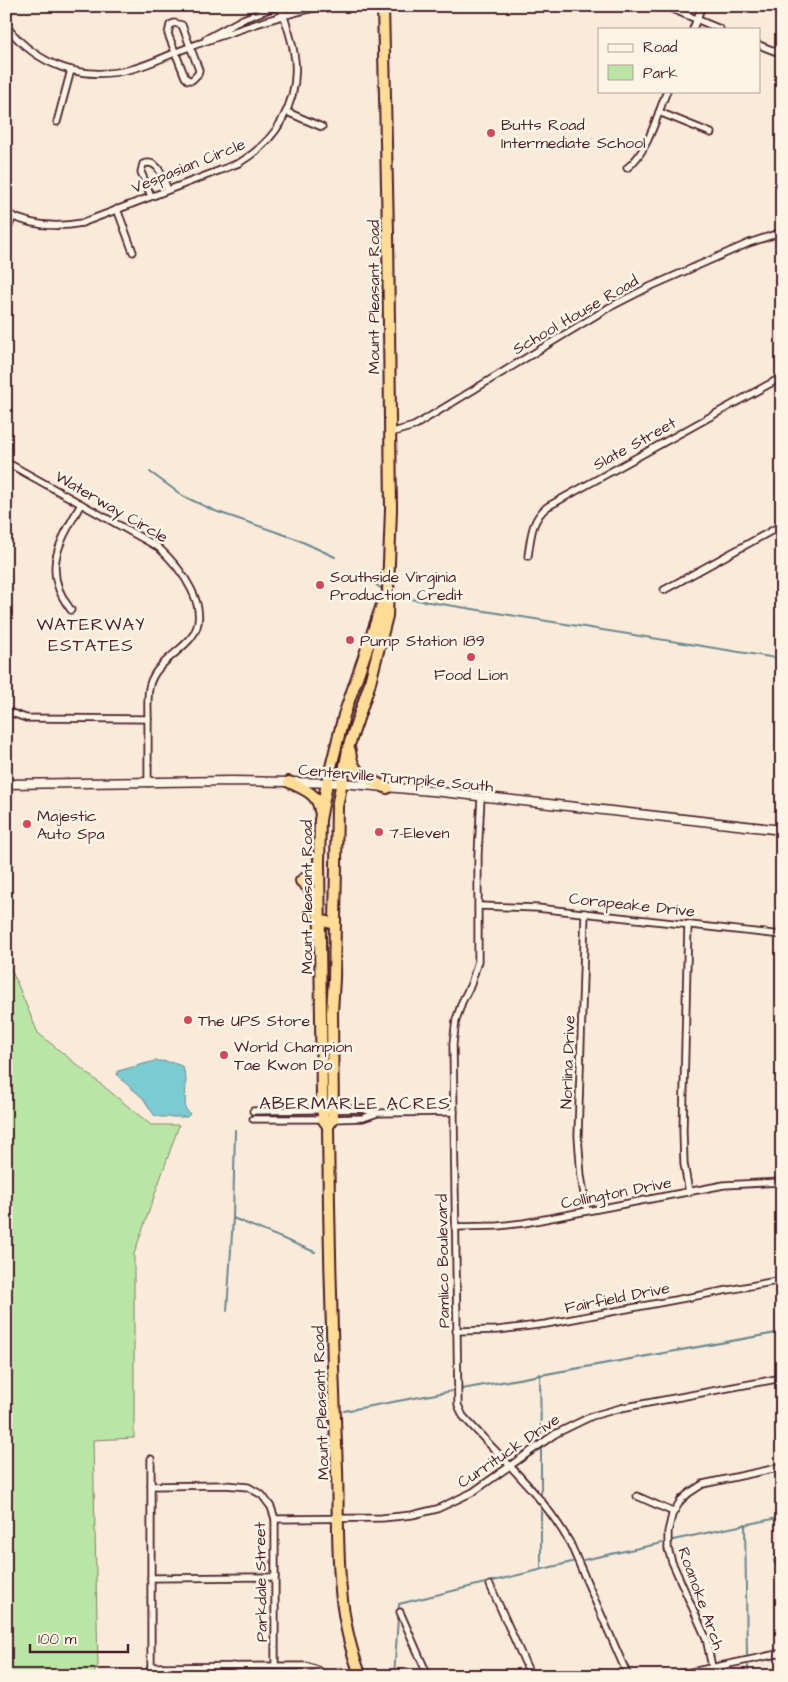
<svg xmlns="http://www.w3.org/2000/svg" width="788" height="1682" viewBox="0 0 788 1682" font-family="'Architects Daughter',sans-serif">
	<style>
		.green { fill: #b9e6a4; stroke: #828268 }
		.water { fill: #7accd2; stroke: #67878f }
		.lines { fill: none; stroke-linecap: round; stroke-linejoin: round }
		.stream { stroke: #67878f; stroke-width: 2 }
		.minor-casing { stroke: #4a1f2b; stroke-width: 9 }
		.secondary-casing { stroke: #4a1f2b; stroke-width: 11 }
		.trunk-casing { stroke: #4a1f2b; stroke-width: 14 }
		.minor { stroke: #fcf5e5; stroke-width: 5.5 }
		.secondary { stroke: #fcf5e5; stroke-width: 8 }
		.trunk { stroke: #ffdd96; stroke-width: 10 }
		.poi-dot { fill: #d1495b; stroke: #fcf5e5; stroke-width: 2 }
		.labels { text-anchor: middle; stroke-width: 5; stroke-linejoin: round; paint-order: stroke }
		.poi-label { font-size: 16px; fill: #4a1f2b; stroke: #fcf5e5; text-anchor: start }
		.street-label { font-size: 16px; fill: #4a1f2b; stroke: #fcf5e5 }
		.neighbourhood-label { font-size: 18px; letter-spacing: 1px; fill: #4a1f2b; stroke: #fcf5e5 }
	</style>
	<rect width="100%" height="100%" fill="#faead9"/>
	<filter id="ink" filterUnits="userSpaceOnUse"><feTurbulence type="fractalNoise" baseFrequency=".02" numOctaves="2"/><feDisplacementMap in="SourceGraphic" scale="10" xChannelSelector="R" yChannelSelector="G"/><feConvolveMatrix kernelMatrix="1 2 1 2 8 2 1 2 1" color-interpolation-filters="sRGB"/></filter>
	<g filter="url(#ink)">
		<!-- green -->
		<path class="green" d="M6,957L38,1033L151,1125H179L134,1254V1438L93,1440L98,1665L93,1676H6Z"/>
		<!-- water -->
		<path class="water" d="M155,1061C165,1061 174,1062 183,1067L186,1079L185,1108L190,1114L187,1117H161L154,1115L143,1098L123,1081L117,1074L118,1071Z"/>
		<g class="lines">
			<!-- stream -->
			<g class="stream">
				<path d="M150,472L183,496L215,511L294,538L335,557"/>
				<path d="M375,584L382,589"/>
				<path d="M392,596L782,659"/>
				<path d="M233,1218L315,1252"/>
				<path d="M227,1311L233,1218L235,1130"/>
				<path d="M540,1374L541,1438"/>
				<path d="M462,1389L782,1332"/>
				<path d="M344,1411L452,1391"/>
				<path d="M541,1450V1493"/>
				<path d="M541,1508V1569"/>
				<path d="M745,1524L747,1655"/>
				<path d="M673,1540L782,1517"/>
				<path d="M583,1560L662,1543"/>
				<path d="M748,1666V1676"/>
				<path d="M394,1676L399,1604L572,1562"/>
			</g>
			<!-- minor casing -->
			<g class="minor-casing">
				<g id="minor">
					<path d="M665,6L720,29"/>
					<path d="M174,23L182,25L199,70L198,74L192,80H188L185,77L168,34L170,25Z"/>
					<path d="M6,26C38,66 82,82 132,69C152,64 172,53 192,46C235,31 278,15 323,6"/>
					<path d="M693,29L702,6"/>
					<path d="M206,39L243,19L277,6"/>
					<path d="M759,45L782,54"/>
					<path d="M287,112L322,127"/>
					<path d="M659,112L711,133"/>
					<path d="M57,122L71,70"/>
					<path d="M627,168C648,152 657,115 667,91"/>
					<path d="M151,196L141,172L143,164C159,158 163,179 168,190"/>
					<path d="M117,209L133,252"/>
					<path d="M6,213C30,226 56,228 82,223L239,163C257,152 272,139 282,120C304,80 296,48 280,6"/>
					<path d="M6,232L13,217"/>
					<path d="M390,433L414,426L608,308L647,288L749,243L782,232"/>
					<path d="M6,462L158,547C179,566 215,610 190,639C177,654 156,664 150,684C147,694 148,705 148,715C148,737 148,760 148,783"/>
					<path d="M528,556C531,537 531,520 547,507L782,377"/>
					<path d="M664,590L782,525"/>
					<path d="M71,610C40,570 60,542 81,504"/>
					<path d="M6,711L26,718L148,719"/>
					<path d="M481,797L478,855V961L471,984L462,1002L456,1020L453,1044L458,1405L463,1416C500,1457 543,1495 570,1543L628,1676"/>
					<path d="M479,906L537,908L782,935"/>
					<path d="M585,913L578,1136L581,1176L587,1211"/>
					<path d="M688,924L683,1130L684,1164L689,1192"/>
					<path d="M253,1111L363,1109L376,1113"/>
					<path d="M253,1119H333L363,1118L378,1113L454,1112"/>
					<path d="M455,1227L498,1226L524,1223L724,1185L782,1182"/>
					<path d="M456,1331L498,1330L546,1324L782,1280"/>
					<path d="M151,1486L225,1485L248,1487L262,1495L271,1507L275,1519V1666"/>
					<path d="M637,1496L673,1512"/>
					<path d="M275,1519L382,1518L412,1515L437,1509L473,1492L555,1434L592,1416L621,1408L782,1378"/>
					<path d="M778,1561L782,1566"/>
					<path d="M151,1578L275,1577"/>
					<path d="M490,1585L531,1676"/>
					<path d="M400,1612L428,1676"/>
					<path d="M233,1666V1676"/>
					<path d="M151,1667L306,1666L318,1670L324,1676"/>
					<path d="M712,1667L706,1638L672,1562L668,1549V1532L672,1515L681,1500L689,1493L703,1484L782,1467"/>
					<path d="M149,1676L151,1667V1459"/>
					<path d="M672,1676L782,1653"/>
				</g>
			</g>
			<!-- secondary casing -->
			<g class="secondary-casing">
				<path id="secondary" d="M6,784L232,781L341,783L442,792L782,830"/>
			</g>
			<!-- trunk casing -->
			<g class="trunk-casing">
				<g id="trunk">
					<path d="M350,751C352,775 367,778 387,788"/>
					<path d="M289,782C303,789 318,793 320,811"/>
					<path d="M319,863L313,873L301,881L309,888L320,920L335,924"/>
					<path d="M328,1126L323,1119L322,1097L319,863L320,820L327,783L344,715L384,599"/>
					<path d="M361,1676C334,1611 339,1539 337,1470C332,1356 329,1241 328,1126L333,1119L332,1012L334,979L337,807L349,745L369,686L387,616L391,510L388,232L383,6"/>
				</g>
			</g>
			<!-- minor -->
			<use href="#minor" class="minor"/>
			<!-- secondary -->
			<use href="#secondary" class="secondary"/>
			<!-- trunk -->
			<use href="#trunk" class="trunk"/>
		</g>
	</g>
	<!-- markers -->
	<g class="poi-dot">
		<circle cx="491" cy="133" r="5"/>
		<circle cx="320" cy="585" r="5"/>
		<circle cx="350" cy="640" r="5"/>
		<circle cx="471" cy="657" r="5"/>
		<circle cx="27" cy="824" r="5"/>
		<circle cx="379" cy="832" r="5"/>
		<circle cx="188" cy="1020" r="5"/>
		<circle cx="224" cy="1055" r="5"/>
	</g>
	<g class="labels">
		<!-- poi labels -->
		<g class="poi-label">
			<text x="501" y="130">Butts Road<tspan x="501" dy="18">Intermediate School</tspan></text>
			<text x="330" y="582">Southside Virginia<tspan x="330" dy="18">Production Credit</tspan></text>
			<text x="360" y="646">Pump Station 189</text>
			<text x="471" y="680" text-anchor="middle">Food Lion</text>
			<text x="37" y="821">Majestic<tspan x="37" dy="18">Auto Spa</tspan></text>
			<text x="389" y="838">7-Eleven</text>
			<text x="198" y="1026">The UPS Store</text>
			<text x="234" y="1052">World Champion<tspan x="234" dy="18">Tae Kwon Do</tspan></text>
		</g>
		<!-- street labels -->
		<g class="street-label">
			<text transform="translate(188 165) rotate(-22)" y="6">Vespasian Circle</text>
			<text transform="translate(373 297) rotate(-90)" y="6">Mount Pleasant Road</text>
			<text transform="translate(575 314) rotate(-30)" y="6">School House Road</text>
			<text transform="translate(634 443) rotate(-29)" y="6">Slate Street</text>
			<text transform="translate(112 506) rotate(30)" y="6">Waterway Circle</text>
			<text transform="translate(396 777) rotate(5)" y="6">Centerville Turnpike South</text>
			<text transform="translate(306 897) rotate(-90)" y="6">Mount Pleasant Road</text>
			<text transform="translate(632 904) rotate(6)" y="6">Corapeake Drive</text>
			<text transform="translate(567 1062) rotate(-88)" y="6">Norlina Drive</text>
			<text transform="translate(616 1192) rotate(-11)" y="6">Collington Drive</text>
			<text transform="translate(442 1261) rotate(-91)" y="6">Pamlico Boulevard</text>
			<text transform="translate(617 1297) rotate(-11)" y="6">Fairfield Drive</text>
			<text transform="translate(320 1403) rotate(-92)" y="6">Mount Pleasant Road</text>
			<text transform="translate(508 1450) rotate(-34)" y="6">Currituck Drive</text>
			<text transform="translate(260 1582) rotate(-91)" y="6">Parkdale Street</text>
			<text transform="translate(702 1598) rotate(70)" y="6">Roanoke Arch</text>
		</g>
		<!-- neighbourhood labels -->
		<g class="neighbourhood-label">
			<text x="91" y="630">WATERWAY<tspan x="91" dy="21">ESTATES</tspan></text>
			<text x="355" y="1109">ABERMARLE ACRES</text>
		</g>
	</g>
	<!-- margin -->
	<rect width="788" height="1682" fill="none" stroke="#fcf5e5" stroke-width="25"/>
	<rect x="12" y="12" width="763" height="1657" fill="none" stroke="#4a1f2b" stroke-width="2" filter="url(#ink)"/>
	<!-- legend -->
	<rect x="598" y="28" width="162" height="65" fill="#fcf5e5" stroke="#b59f9b"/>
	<rect x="608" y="44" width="25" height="8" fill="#fcf5e5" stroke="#b59f9b"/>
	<text x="643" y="52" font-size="15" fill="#4a1f2b">Road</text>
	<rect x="608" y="65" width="25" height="15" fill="#b9e6a4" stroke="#b59f9b"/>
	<text x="643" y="78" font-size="15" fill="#4a1f2b">Park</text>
	<!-- scale -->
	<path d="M30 1644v8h98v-8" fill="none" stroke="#4a1f2b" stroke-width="2.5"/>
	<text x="38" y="1644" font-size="15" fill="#4a1f2b" stroke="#fcf5e5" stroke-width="4" paint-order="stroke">100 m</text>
</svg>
